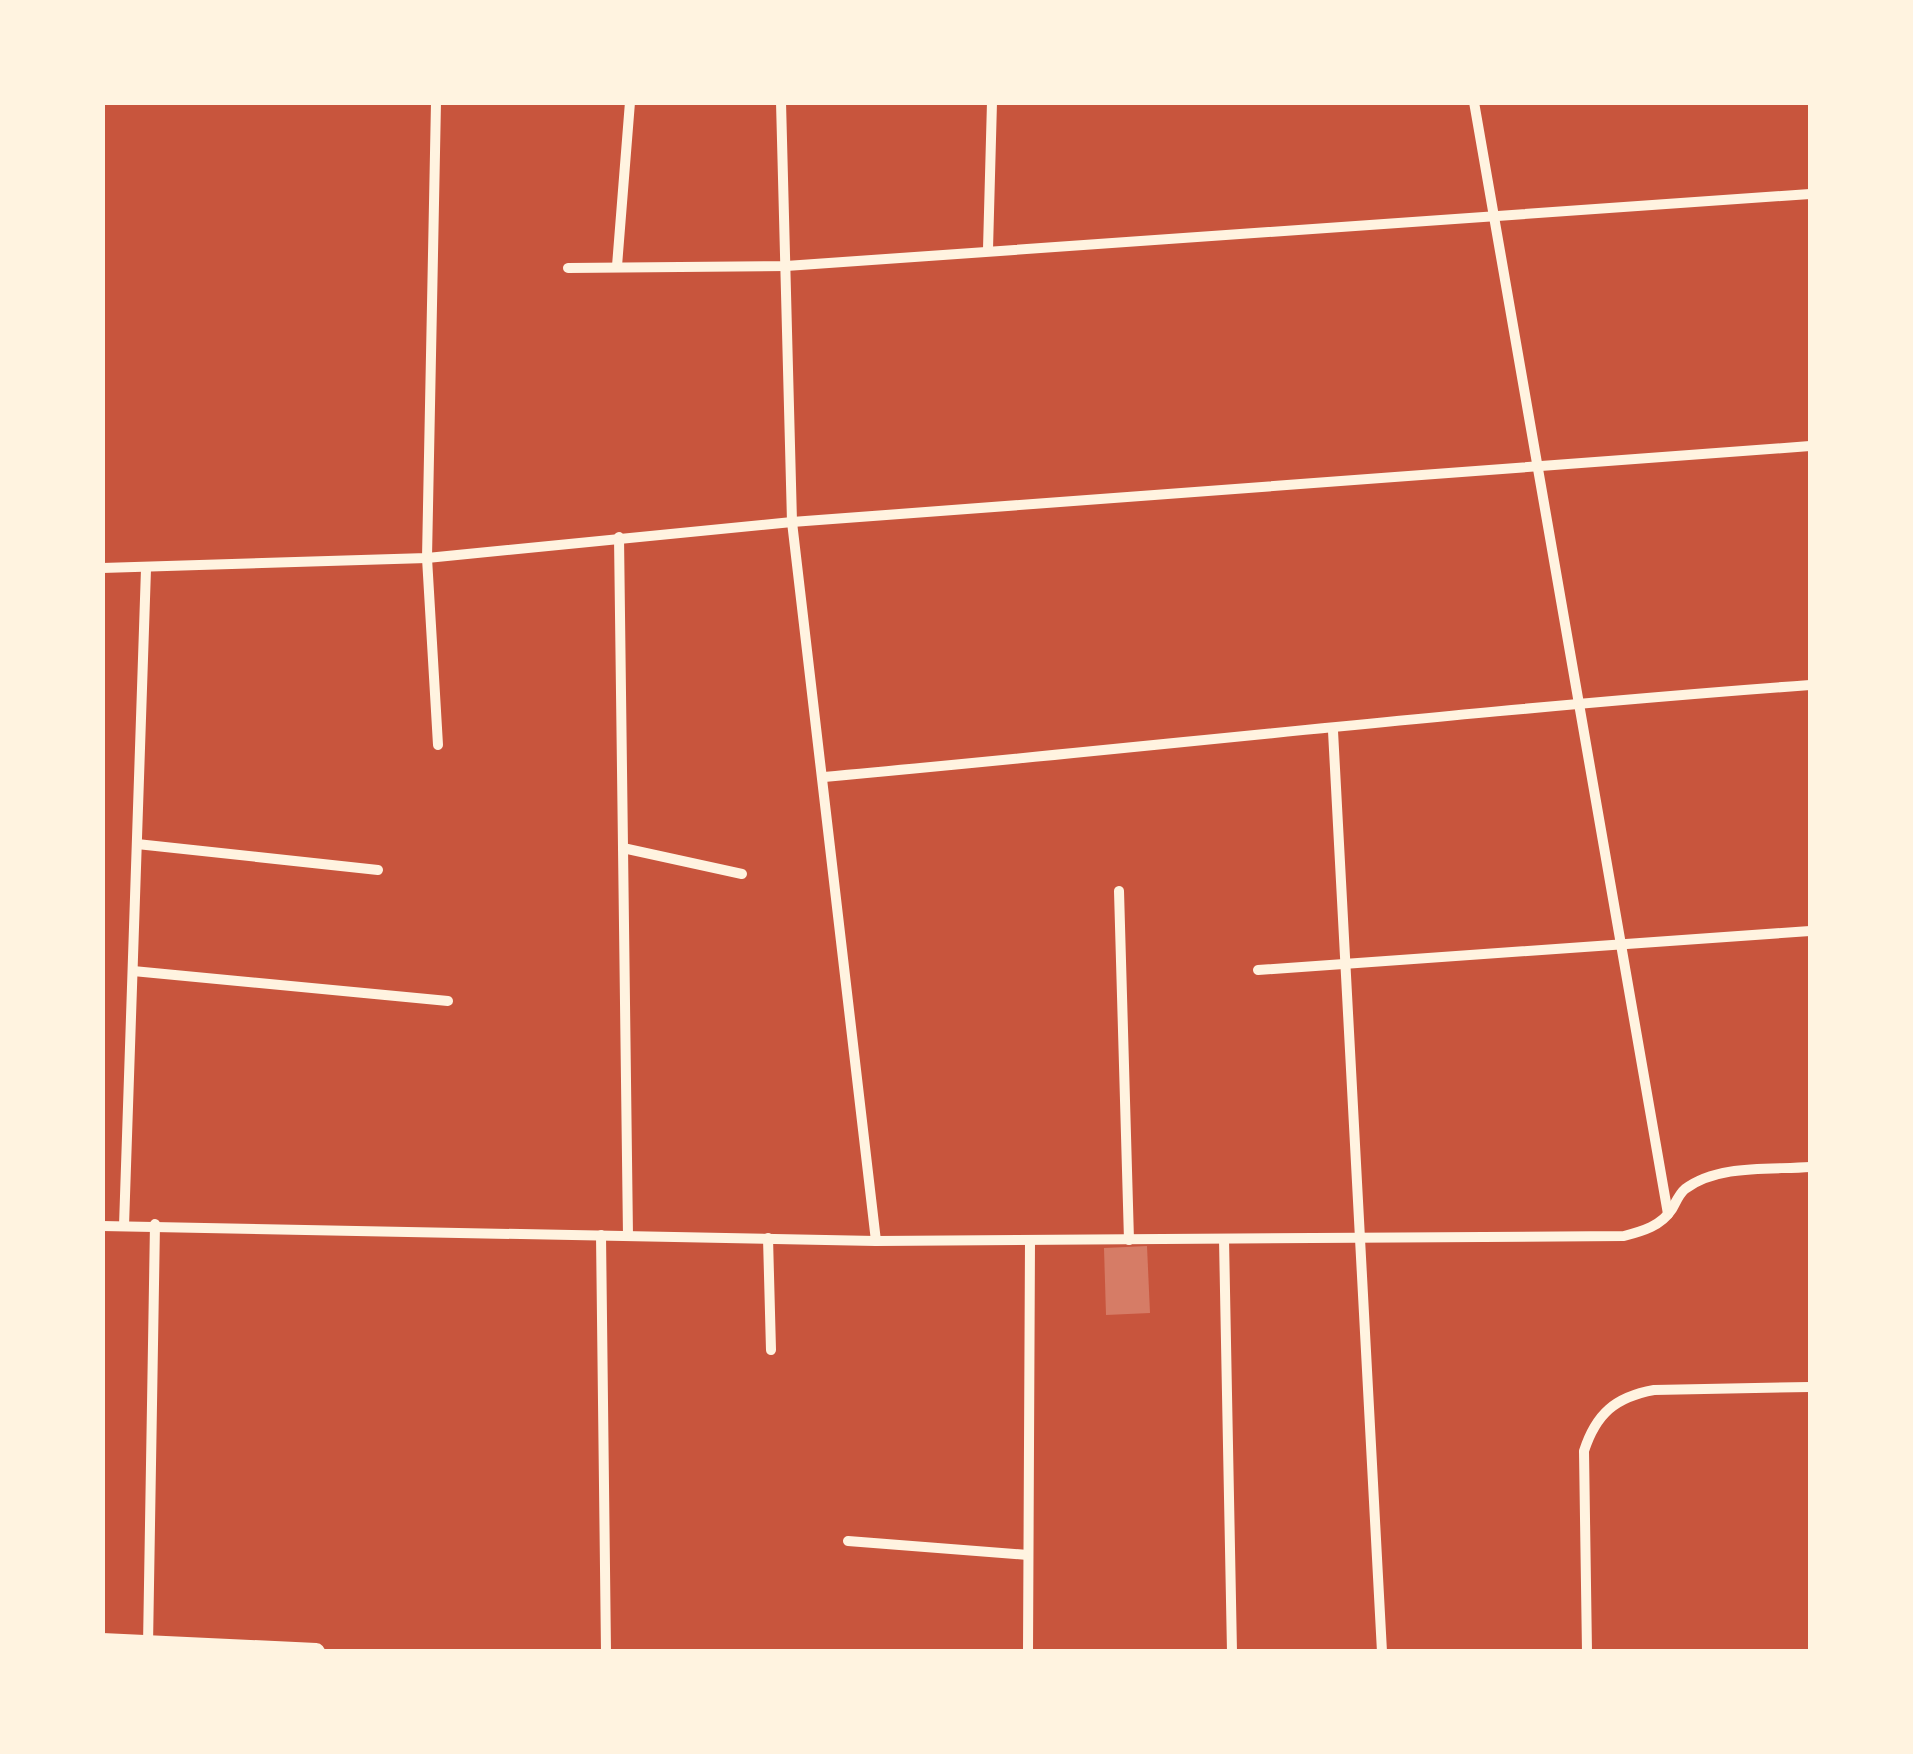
<svg xmlns="http://www.w3.org/2000/svg" width="1913" height="1754" viewBox="0 0 1913 1754" font-family="'Public Sans',sans-serif">
	<style>
		.building { fill: #d67c66 }
		.lines { fill: none; stroke-linecap: round; stroke-linejoin: round }
		.minor { stroke: #fff3e0; stroke-width: 10 }
		.tertiary { stroke: #fff3e0; stroke-width: 18 }
	</style>
	<rect width="100%" height="100%" fill="#c8553d"/>
	<!-- building -->
	<path class="building" d="M1147,1246L1150,1313L1106,1315L1104,1248Z"/>
	<g class="lines">
		<!-- minor -->
		<g class="minor">
			<path d="M436,102L427,558L438,745"/>
			<path d="M781,102L792,522L876,1241"/>
			<path d="M1474,102L1668,1214"/>
			<path d="M988,249L992,102"/>
			<path d="M617,266L630,102"/>
			<path d="M568,268L786,266L1810,194"/>
			<path d="M619,537L628,1236"/>
			<path d="M102,568L427,558L792,522L1810,446"/>
			<path d="M1333,731L1382,1652"/>
			<path d="M824,777C1153,747 1481,709 1810,685"/>
			<path d="M137,844L378,870"/>
			<path d="M623,848L742,874"/>
			<path d="M1119,891L1129,1240"/>
			<path d="M1258,970L1810,931"/>
			<path d="M133,971L448,1001"/>
			<path d="M102,1226L876,1241L1624,1236C1643,1231 1661,1226 1672,1209C1676,1202 1679,1194 1685,1189C1718,1164 1771,1170 1810,1167"/>
			<path d="M124,1226L146,569"/>
			<path d="M601,1235L606,1652"/>
			<path d="M768,1238L771,1350"/>
			<path d="M1224,1239L1232,1652"/>
			<path d="M848,1541L1028,1555"/>
			<path d="M148,1645L155,1224"/>
			<path d="M1028,1652L1030,1240"/>
			<path d="M1587,1652L1584,1451C1596,1414 1615,1397 1654,1390L1810,1387"/>
		</g>
		<!-- tertiary -->
		<path class="tertiary" d="M102,1642L316,1652"/>
	</g>
	<!-- border -->
	<rect width="1913" height="1754" fill="none" stroke="#fff3e0" stroke-width="210"/>
</svg>
